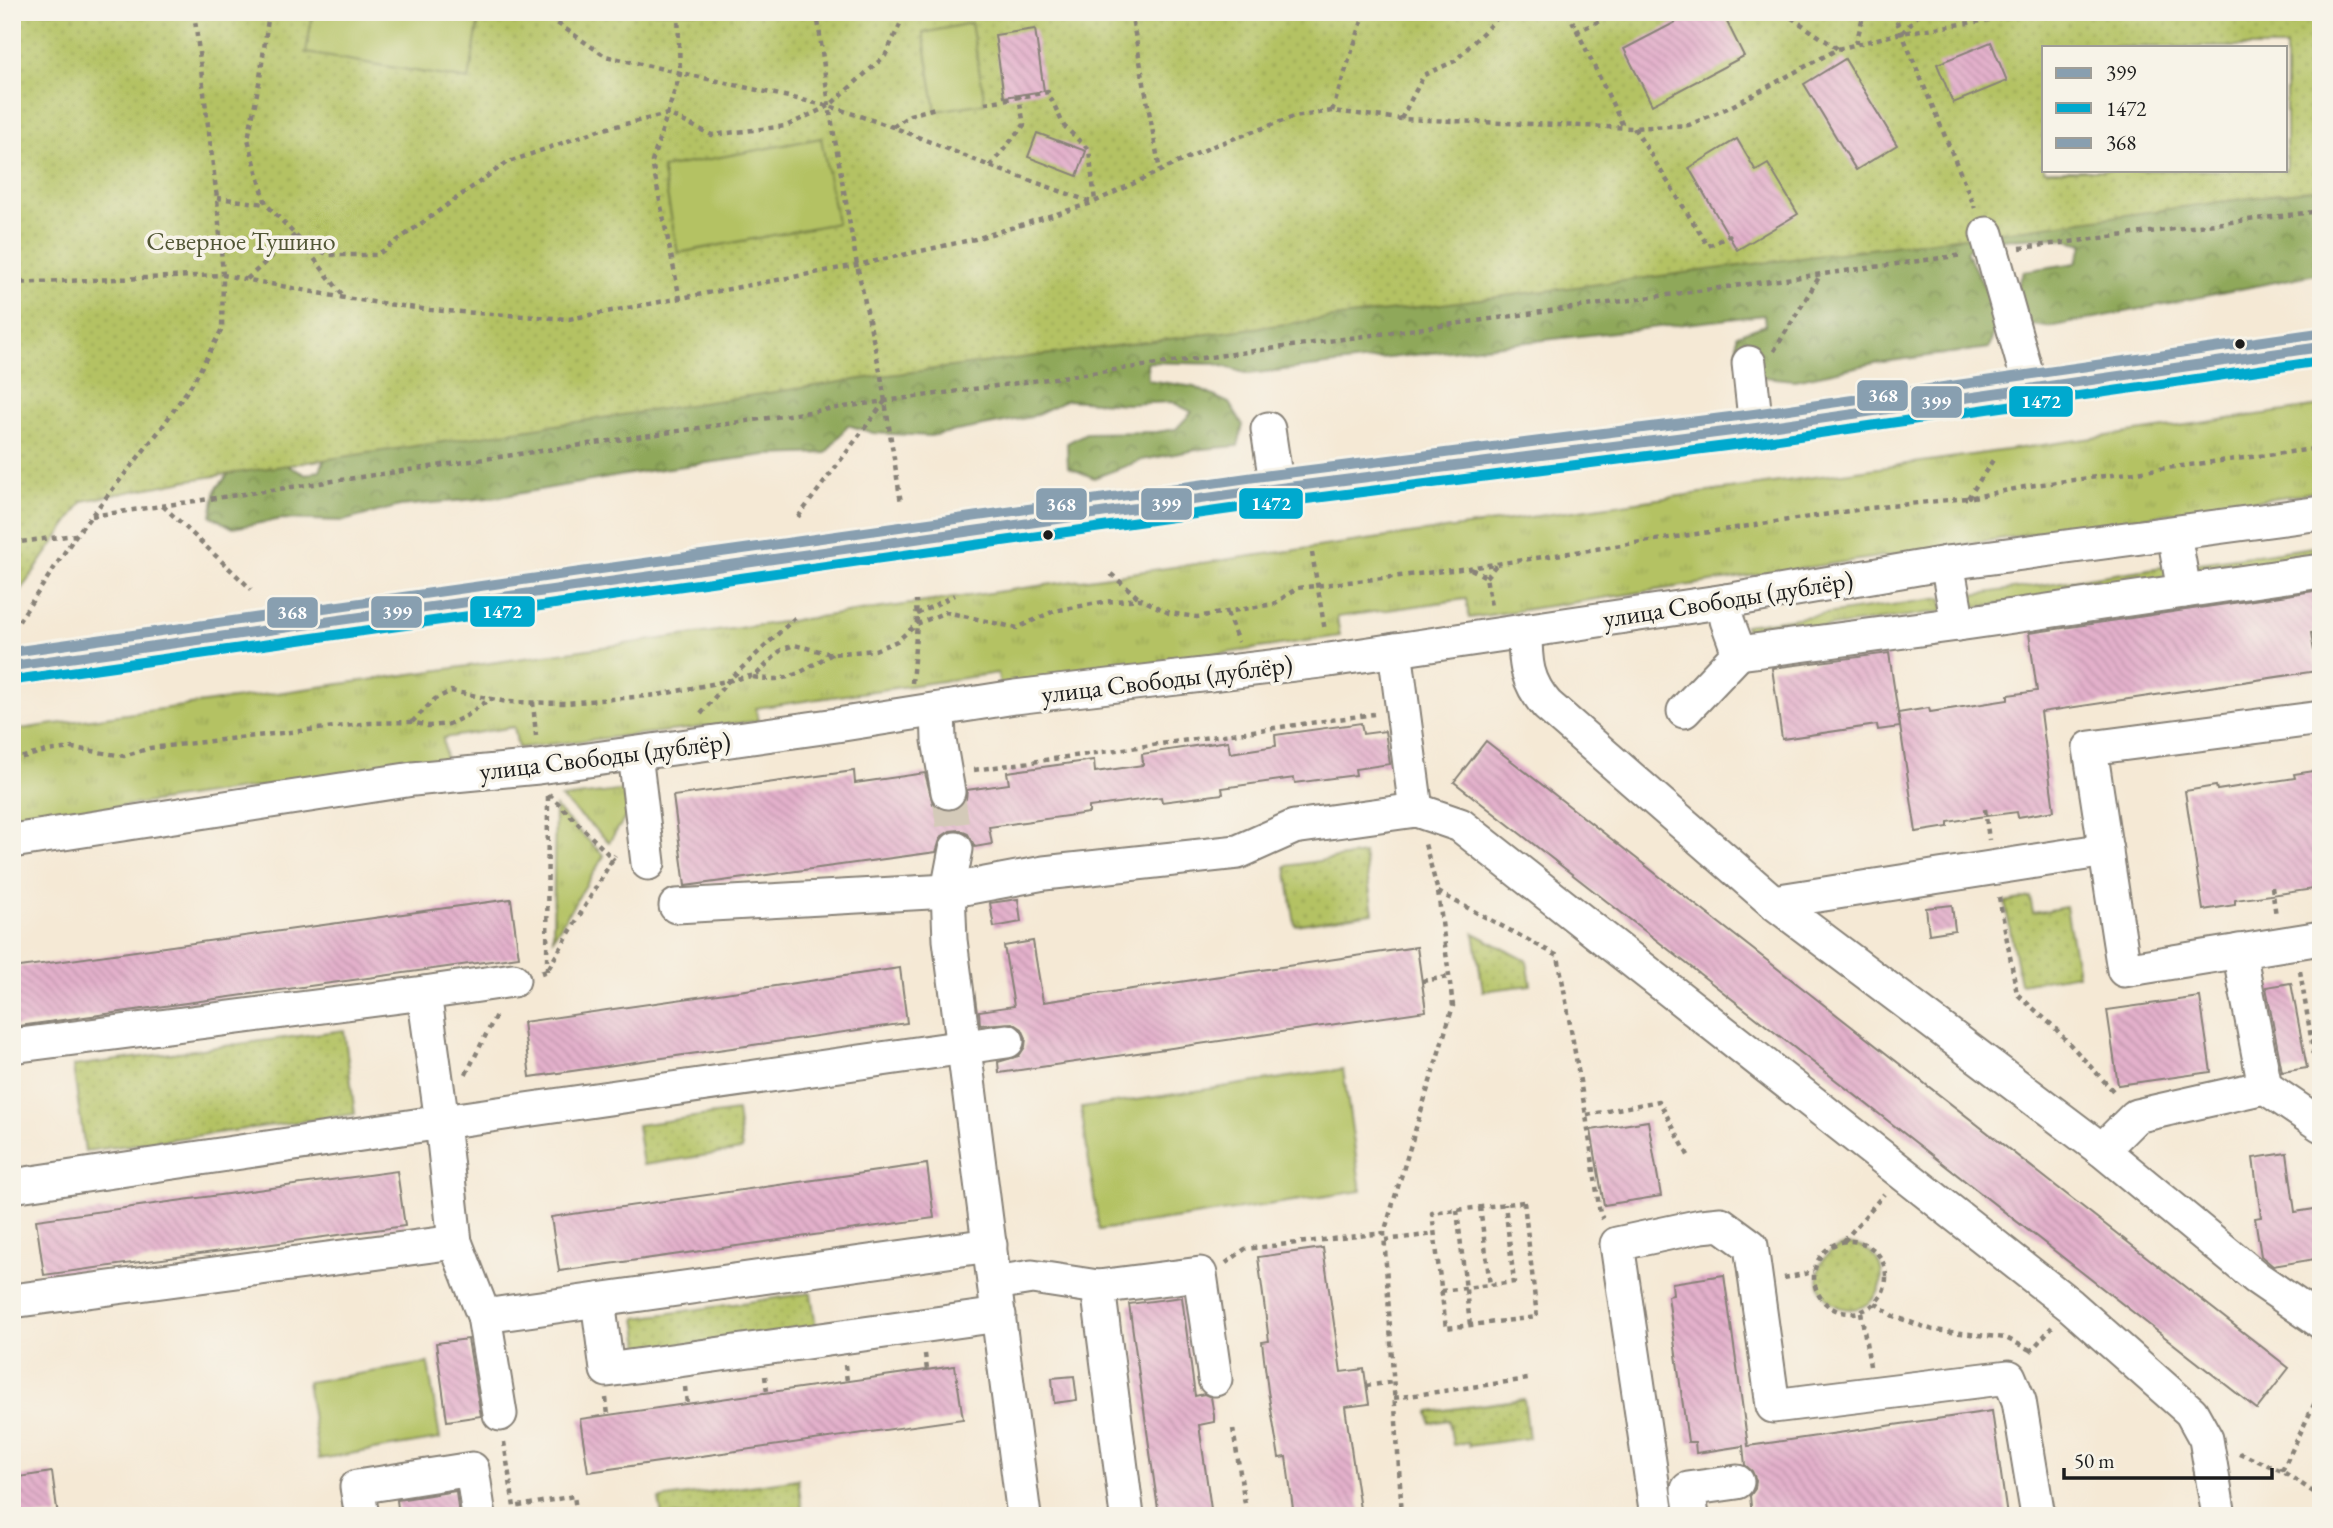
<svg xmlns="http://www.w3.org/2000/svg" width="2333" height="1528" viewBox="0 0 2333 1528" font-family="'EB Garamond',serif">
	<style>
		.grass { fill: url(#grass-tufts); stroke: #686f40; stroke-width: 2 }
		.forest { fill: url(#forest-crowns); stroke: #56623b; stroke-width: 2 }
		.park { fill: url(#park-dots); stroke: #686f40; stroke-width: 2; fill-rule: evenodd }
		.garden { fill: #b4c264; stroke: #686f40; stroke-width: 2 }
		.building { fill: url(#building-back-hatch) }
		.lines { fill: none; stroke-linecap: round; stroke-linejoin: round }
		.minor-tunnel { stroke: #d4cab9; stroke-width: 33; stroke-dasharray: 33 17; stroke-linecap: butt }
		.minor-casing { stroke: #888278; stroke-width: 37 }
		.major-casing { stroke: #888278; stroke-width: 42 }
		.path { stroke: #888278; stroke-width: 4.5; stroke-dasharray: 5 5; stroke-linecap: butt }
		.minor { stroke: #fff; stroke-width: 33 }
		.major { stroke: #fff; stroke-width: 38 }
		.bus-1-casing { stroke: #f7f3e8; stroke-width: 16 }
		.bus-2-casing { stroke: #f7f3e8; stroke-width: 16 }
		.bus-3-casing { stroke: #f7f3e8; stroke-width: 16 }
		.bus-1 { stroke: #889fb0; stroke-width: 10 }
		.bus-2 { stroke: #00a9ce; stroke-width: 10 }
		.bus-3 { stroke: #889fb0; stroke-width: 10 }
		.bus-dot { fill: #1c1c1c; stroke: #f7f3e8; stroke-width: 2.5 }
		.labels { text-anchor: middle; stroke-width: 7; stroke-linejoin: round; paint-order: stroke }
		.park-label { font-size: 26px; fill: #515635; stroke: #f7f3e8 }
		.street-label { font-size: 26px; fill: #1c1c1c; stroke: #f7f3e8 }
		.line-badge { stroke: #f7f3e8; stroke-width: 2.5 }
		.badge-label { font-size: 19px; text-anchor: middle; font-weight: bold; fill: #fff }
	</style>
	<defs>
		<pattern id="grass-tufts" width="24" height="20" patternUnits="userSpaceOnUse" patternTransform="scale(1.75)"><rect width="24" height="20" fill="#b4c264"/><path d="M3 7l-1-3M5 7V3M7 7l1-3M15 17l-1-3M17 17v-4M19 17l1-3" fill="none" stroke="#9aa656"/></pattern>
		<pattern id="forest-crowns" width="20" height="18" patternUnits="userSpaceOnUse" patternTransform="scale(1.75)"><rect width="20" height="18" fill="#8fa85a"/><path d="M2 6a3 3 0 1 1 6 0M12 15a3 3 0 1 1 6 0" fill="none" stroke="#74884a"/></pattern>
		<pattern id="park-dots" width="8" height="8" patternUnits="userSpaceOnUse" patternTransform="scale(1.75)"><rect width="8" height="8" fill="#b4c264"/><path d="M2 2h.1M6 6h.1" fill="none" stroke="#9aa656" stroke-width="1.8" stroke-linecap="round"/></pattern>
		<pattern id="building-back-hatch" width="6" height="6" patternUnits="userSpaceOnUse" patternTransform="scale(1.75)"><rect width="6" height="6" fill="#e3b0cb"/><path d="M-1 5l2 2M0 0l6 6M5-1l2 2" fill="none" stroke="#c297ae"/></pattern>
	</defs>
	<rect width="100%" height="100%" fill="#f7f3e8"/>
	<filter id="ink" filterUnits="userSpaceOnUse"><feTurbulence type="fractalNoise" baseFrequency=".0143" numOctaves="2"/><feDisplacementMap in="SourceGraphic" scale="14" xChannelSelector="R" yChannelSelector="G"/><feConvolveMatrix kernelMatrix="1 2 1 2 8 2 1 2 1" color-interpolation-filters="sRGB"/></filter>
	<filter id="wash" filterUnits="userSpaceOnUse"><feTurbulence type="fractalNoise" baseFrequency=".00686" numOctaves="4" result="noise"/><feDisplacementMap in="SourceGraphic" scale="28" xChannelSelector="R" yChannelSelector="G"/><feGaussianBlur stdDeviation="1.57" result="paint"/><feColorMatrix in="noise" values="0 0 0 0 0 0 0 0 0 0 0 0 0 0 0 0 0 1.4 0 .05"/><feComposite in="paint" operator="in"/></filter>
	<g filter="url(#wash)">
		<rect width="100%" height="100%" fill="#f5e9d5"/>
		<!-- grass -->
		<g class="grass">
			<path d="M2321,406V491L1469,618L1466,599L1337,617L1340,636L1000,687L998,673L756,708L758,721L518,748L514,727L443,738L446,760L12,822V730Z"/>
			<path d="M2321,546V558L2194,576L2192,564Z"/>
			<path d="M2169,566L2171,579L1967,609L1965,596Z"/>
			<path d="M1942,598L1944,611L1747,638L1745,625Z"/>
			<path d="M625,790L627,815L609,842L561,798Z"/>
			<path d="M555,807L604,856L553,938Z"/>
		</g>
		<!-- forest -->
		<path class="forest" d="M1291,12L1984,39L2321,12L2286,84V47H2044V170H2286L2321,155V273L2050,327L2014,323L2013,298L2024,271L2076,263L2084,244L2053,237L1979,240L1966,252L1986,290L1997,322L1989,348L1875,363L1795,380L1743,375L1737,348V335L1765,325L1764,315L1248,374L1216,364L1147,362L1148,380L1194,387L1229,403L1243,425L1238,446L1202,449L1142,460L1094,478L1068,467L1067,443L1086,433L1157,432L1176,429L1192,412L1172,402L1127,404L1067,400L1031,417L930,436L873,433L848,425L826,453L766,455L648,471L499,497L400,506L343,521L282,519L233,528L211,516L216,489L241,459L271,457L306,475L320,470L330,447Z"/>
		<!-- park -->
		<g class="park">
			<path d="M12,12H2321V188L1987,234L881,376L189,480L83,501L12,603ZM2044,47H2286V170H2044Z"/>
			<path d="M1364,854L1373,913L1295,925L1286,866Z"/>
			<path d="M2030,897L2033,913L2066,907L2078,974L2020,984L2005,902Z"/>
			<path d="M1474,933L1527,961L1531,985L1483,991Z"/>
			<path d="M344,1030L355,1114L85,1151L73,1066Z"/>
			<path d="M737,1111L742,1150L643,1165L637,1125Z"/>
			<circle cx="1850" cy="1277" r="32"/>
			<path d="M811,1293L816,1327L641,1352L636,1318Z"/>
			<path d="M1524,1399L1529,1438L1469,1446L1468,1443L1453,1445L1449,1420L1430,1423L1429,1412Z"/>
			<path d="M798,1479L803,1516H662L659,1499Z"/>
		</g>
		<!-- garden -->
		<g class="garden">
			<path d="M313,12H480L469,80L306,53Z"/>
			<path d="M971,23L985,103L936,111L923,33Z"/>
			<path d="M821,138L837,223L678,253L662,168Z"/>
			<path d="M1343,1069L1361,1191L1099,1230L1081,1108Z"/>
			<path d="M428,1363L440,1439L319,1459L307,1382Z"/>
		</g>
		<g id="blocks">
			<!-- building -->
			<g class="building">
				<path d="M1695,12H1722L1744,56L1652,105L1624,49Z"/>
				<path d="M1035,29L1044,91L1004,97L995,35Z"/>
				<path d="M1991,42L2007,81L1953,103L1937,64Z"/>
				<path d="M1845,59L1897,145L1856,170L1804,84Z"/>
				<path d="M1037,133L1086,151L1077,176L1028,157Z"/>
				<path d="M1737,139L1756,171L1768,164L1798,214L1737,250L1689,168Z"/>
				<path d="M2321,590V632L2311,633L2317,671L2041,712L2054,811L2018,817L2017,812L1978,817L1948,822V827L1916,832L1898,713L1929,708L1930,712L2008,700V695L2037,691L2029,633Z"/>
				<path d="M1889,653L1900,727L1878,730L1877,725L1782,739L1772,668Z"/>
				<path d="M1361,723L1363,734L1385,731L1390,764L1355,769L1356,775L1295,783L1294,778L1222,788L1223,794L1162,802L1161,797L1089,807V813L989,827L992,844L975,847L968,834L959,830L950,831L941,837L936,852L685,886L673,796L854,771L855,783L925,773L933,804L941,810L951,811L961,806L966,799L967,790L1009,784L1007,772L1094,760L1095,772L1143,765L1142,754L1228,741L1230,753L1276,746L1275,735Z"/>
				<path d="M1486,741L2289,1368L2257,1409L1454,782Z"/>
				<path d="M2321,770V888L2235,900V905L2203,910L2185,791L2216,786L2217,790L2295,778L2294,774Z"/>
				<path d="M511,899L519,957L12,1027V968Z"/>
				<path d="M1018,899L1021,922L994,927L990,903Z"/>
				<path d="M1952,905L1955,930L1929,934L1926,908Z"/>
				<path d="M1033,941L1043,1002L1417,947L1426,1011L999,1073L998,1062L1019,1056L1025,1047L1026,1038L1022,1029L1013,1023L980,1025L979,1011L1014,1006L1004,946Z"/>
				<path d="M900,968L907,1023L530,1077L523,1022Z"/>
				<path d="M2291,983L2307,1068L2282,1072L2266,987Z"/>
				<path d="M2200,997L2211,1072L2118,1085L2107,1010Z"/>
				<path d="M1648,1121L1661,1196L1604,1205L1591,1130Z"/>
				<path d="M2287,1153L2295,1212L2321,1208V1258L2273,1266L2261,1256L2255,1218L2261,1217L2253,1158Z"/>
				<path d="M927,1164L934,1218L559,1271L551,1217Z"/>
				<path d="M397,1171L405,1226L44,1275L36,1220Z"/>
				<path d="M1323,1248L1341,1372L1364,1369L1369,1404L1345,1407L1361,1516H1294L1286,1457L1279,1458L1268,1391L1262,1342L1269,1341L1258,1257Z"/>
				<path d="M1724,1275L1748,1446L1992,1411L2007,1516H1752L1750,1496L1755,1489L1756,1480L1752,1471L1745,1465L1743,1446L1696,1453L1695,1442H1688L1668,1296L1673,1295L1672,1283Z"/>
				<path d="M1182,1297L1195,1396L1204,1394L1211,1397L1214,1415V1422L1199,1425L1212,1516H1159L1129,1304Z"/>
				<path d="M468,1339L481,1416L447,1421L436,1343Z"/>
				<path d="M955,1366L963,1419L588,1472L580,1419Z"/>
				<path d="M1074,1376L1077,1400L1054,1403L1052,1378Z"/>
				<path d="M52,1472L58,1516H12V1478Z"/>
				<path d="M456,1491L459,1516H399L397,1500Z"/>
			</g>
		</g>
	</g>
	<g filter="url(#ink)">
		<use href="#blocks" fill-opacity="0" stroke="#888278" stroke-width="2"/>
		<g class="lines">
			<!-- minor-tunnel -->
			<path class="minor-tunnel" d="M948,792L956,849"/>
			<!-- minor casing -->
			<g class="minor-casing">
				<g id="minor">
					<path d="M1987,234L2031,390"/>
					<path d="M1749,363L1756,428"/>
					<path d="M1268,429L1277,489"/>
					<path d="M2174,534L2184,591"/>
					<path d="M1947,563L1958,624"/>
					<path d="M1525,631C1525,662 1526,681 1547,705L1773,902L2102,1150L2257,1278L2321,1322"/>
					<path d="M1395,650L1416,810"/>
					<path d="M1739,653L1958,624L2321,571"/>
					<path d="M938,710L939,740L948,792"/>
					<path d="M1684,711L1739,653L1727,620L1726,601"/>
					<path d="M2321,718L2090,748L2124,970L2321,938"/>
					<path d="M635,754L648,863"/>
					<path d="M12,841L413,779L538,767L837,725L1015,697L1329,660L1726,601L1947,563L2321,513"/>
					<path d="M956,849L948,891L950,940L1024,1516"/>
					<path d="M1773,902L2106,850"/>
					<path d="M676,906L948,891L1044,873L1238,852L1294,827L1416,810L1460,825L2070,1305L2191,1412L2206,1439L2219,1516"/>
					<path d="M2239,951L2265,1087"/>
					<path d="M513,980L424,993L442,1122L1007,1041"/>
					<path d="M12,1046L424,993"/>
					<path d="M2102,1150L2136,1116L2265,1087L2321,1125"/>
					<path d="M12,1186L442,1122L455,1242L484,1316L500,1414"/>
					<path d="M995,1283L1032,1277L1098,1287L1200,1274L1215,1379"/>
					<path d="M1098,1287L1127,1516"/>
					<path d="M598,1300L607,1370L999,1315"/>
					<path d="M12,1301L455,1242"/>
					<path d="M484,1316L990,1245"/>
					<path d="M362,1516L357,1487L472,1469L479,1516"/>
					<path d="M1657,1516L1617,1244L1701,1226L1721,1224L1751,1246L1773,1406L2009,1377L2019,1401L2038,1516"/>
					<path d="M1692,1516L1688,1489L1737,1482"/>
				</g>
			</g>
			<!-- major casing -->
			<g class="major-casing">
				<path id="major" d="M12,666L1257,491L1756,428L2321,347"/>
			</g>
			<!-- path -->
			<g class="path">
				<path d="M269,12L260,78L248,139L266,204L300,240L329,255H377L506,163L599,130L668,114L712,135L786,126L829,106L885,56L906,12"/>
				<path d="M541,12L605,56L829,106L893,127L995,168L1091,202"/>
				<path d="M678,12L680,74L652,162L680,299"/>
				<path d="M817,12L829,106L857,265L881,376L901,503"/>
				<path d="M1131,12L1160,171"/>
				<path d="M1568,12L1624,128"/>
				<path d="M1783,12L1838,49"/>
				<path d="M1893,12L1975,208"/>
				<path d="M1576,32L1619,12"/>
				<path d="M1902,33L1921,12"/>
				<path d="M1856,44L1864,12"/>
				<path d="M985,103L1048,92L1064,126L1089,150L1095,201"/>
				<path d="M1332,111L1365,12"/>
				<path d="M1401,119L1424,75L1455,61L1503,12"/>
				<path d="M893,127L910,115L935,108"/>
				<path d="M1634,128L1708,246L1735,233"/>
				<path d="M990,166L1024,125L1019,97L1021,96"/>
				<path d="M217,198L266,204"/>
				<path d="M302,243L344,297"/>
				<path d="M2020,248L2321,211"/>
				<path d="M247,279L295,235"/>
				<path d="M12,283L223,275L345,298L430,310L569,319L857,265L975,239L1092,203L1213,146L1294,117L1332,111L1401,119L1634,128L1689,125L1732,106L1838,49L1901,33L2043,12"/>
				<path d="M1774,351L1821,274"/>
				<path d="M1968,498L1995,457"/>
				<path d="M163,506L251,589"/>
				<path d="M92,516L885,401L1963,255"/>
				<path d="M798,517L885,401"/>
				<path d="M12,543L75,535"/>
				<path d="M1312,553L1325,631"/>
				<path d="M1471,569L1486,577L1491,606"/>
				<path d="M1111,574L1140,599"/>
				<path d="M1486,577L1497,564"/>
				<path d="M1227,613L1238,642"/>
				<path d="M917,614L955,595"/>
				<path d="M12,627H15L76,535L160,430L194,381L222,329L223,275L217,198L194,12"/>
				<path d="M753,677C792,684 800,671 832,654"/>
				<path d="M912,683L917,624L916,600"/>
				<path d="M533,702L536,736"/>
				<path d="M701,714L728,681L796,617"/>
				<path d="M412,722L435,699L451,691L507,702L566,703L658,695L756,675L781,650L794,645L832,654L875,650L897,641L917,624L946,612L1017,628L1054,611L1103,602L1141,599L1169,613L1197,617L1274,604L1297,588L1469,568L1869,508L1968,498L2035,485L2321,448"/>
				<path d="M12,760L46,751L72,748L124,756L150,748L370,723L412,722L428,726L449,724L466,716L491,698"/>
				<path d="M974,770L1374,714"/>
				<path d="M549,794L614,860"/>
				<path d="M1985,809L1989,840"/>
				<path d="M2272,887L2276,916"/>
				<path d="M1438,892L1558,956L1586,1115L1600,1214L1603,1219"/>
				<path d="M1999,897L2017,994L2053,1026L2116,1094"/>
				<path d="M547,971L548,794"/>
				<path d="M2300,971L2319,1086"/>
				<path d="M541,973L547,971L615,855"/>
				<path d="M1422,981L1449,977"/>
				<path d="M466,1074L497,1013"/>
				<path d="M1587,1115L1659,1101L1690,1159"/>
				<path d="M1524,1202L1537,1317L1446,1328L1432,1213Z"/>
				<path d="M1480,1207L1490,1285"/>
				<path d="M1457,1210L1470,1325"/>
				<path d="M1385,1240L1435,1234"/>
				<circle cx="1850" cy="1277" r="36"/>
				<path d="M1844,1241L1884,1194"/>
				<path d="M1226,1263L1245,1249L1384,1233"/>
				<path d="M1784,1278L1814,1272"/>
				<path d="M1441,1291L1514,1282L1505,1204"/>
				<path d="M1875,1303L1893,1316L1933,1330L2006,1338L2032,1351"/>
				<path d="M1861,1312L1870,1366"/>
				<path d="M2030,1352L2052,1327"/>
				<path d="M925,1354L927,1370"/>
				<path d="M845,1365L847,1381"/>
				<path d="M765,1376L767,1392"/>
				<path d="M1366,1386L1393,1382"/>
				<path d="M685,1387L687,1404"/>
				<path d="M606,1398L608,1415"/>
				<path d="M1394,1398L1528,1379"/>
				<path d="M1233,1429L1247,1516"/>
				<path d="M504,1442L514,1507L574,1496L577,1516"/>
				<path d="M2239,1453L2282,1471L2321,1497"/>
				<path d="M2282,1471L2321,1390"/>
				<path d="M1402,1516L1384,1233L1453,1006L1438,892L1425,844"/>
			</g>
			<!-- minor -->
			<use href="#minor" class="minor"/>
			<!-- major -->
			<use href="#major" class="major"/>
			<!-- bus-1 casing -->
			<g class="bus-1-casing">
				<path id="bus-1" d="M12,666L1257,491L1756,428L2321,347"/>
			</g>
			<!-- bus-2 casing -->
			<g class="bus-2-casing">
				<path id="bus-2" d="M14,680L1259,505L1758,442L2321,361"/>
			</g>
			<!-- bus-3 casing -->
			<g class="bus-3-casing">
				<path id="bus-3" d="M12,652L1255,477L1754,414L2319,333"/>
			</g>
			<!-- bus-1 -->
			<use href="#bus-1" class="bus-1"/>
			<!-- bus-2 -->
			<use href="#bus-2" class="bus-2"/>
			<!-- bus-3 -->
			<use href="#bus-3" class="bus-3"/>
		</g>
	</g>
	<!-- markers -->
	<g class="bus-dot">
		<circle cx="2240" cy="344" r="6"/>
		<circle cx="1048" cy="535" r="6"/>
	</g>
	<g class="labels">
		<!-- park labels -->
		<g class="park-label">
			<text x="241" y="250">Северное Тушино</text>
		</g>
		<!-- street labels -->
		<g class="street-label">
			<text transform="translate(1728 599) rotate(-9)" y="9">улица Свободы (дублёр)</text>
			<text transform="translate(1167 679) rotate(-7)" y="9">улица Свободы (дублёр)</text>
			<text transform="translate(605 756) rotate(-7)" y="9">улица Свободы (дублёр)</text>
		</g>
	</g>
	<g class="line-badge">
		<rect x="1856" y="379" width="53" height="33" rx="7" fill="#889fb0"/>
		<rect x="2008" y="385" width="66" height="33" rx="7" fill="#00a9ce"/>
		<rect x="1910" y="385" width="53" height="34" rx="7" fill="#889fb0"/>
		<rect x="1238" y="487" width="66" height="33" rx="7" fill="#00a9ce"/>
		<rect x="1140" y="487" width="53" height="34" rx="7" fill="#889fb0"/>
		<rect x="1035" y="487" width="53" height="34" rx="7" fill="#889fb0"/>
		<rect x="469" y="595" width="67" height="33" rx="7" fill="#00a9ce"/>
		<rect x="370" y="595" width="53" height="34" rx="7" fill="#889fb0"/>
		<rect x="266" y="596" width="53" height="33" rx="7" fill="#889fb0"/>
	</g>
	<g class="badge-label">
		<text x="1883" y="402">368</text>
		<text x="2041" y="408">1472</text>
		<text x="1936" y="409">399</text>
		<text x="1271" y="510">1472</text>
		<text x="1166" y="511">399</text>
		<text x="1061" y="511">368</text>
		<text x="502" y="618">1472</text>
		<text x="397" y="619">399</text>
		<text x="292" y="619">368</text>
	</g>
	<!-- margin -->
	<rect width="2333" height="1528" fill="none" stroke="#f7f3e8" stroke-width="42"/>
	<!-- legend -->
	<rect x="2042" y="46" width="245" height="126" fill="#f7f3e8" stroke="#9f9d96" stroke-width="2"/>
	<rect x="2056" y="68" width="35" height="10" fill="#889fb0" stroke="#9f9d96" stroke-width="2"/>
	<text x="2106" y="80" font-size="21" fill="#1c1c1c">399</text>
	<rect x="2056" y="103" width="35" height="10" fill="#00a9ce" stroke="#9f9d96" stroke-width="2"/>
	<text x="2106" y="116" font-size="21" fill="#1c1c1c">1472</text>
	<rect x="2056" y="138" width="35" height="10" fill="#889fb0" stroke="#9f9d96" stroke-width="2"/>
	<text x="2106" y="150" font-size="21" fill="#1c1c1c">368</text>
	<!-- scale -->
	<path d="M2064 1468v10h208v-10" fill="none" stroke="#1c1c1c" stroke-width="3.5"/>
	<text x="2074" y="1468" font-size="21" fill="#1c1c1c" stroke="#f7f3e8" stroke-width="5" paint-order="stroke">50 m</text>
</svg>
